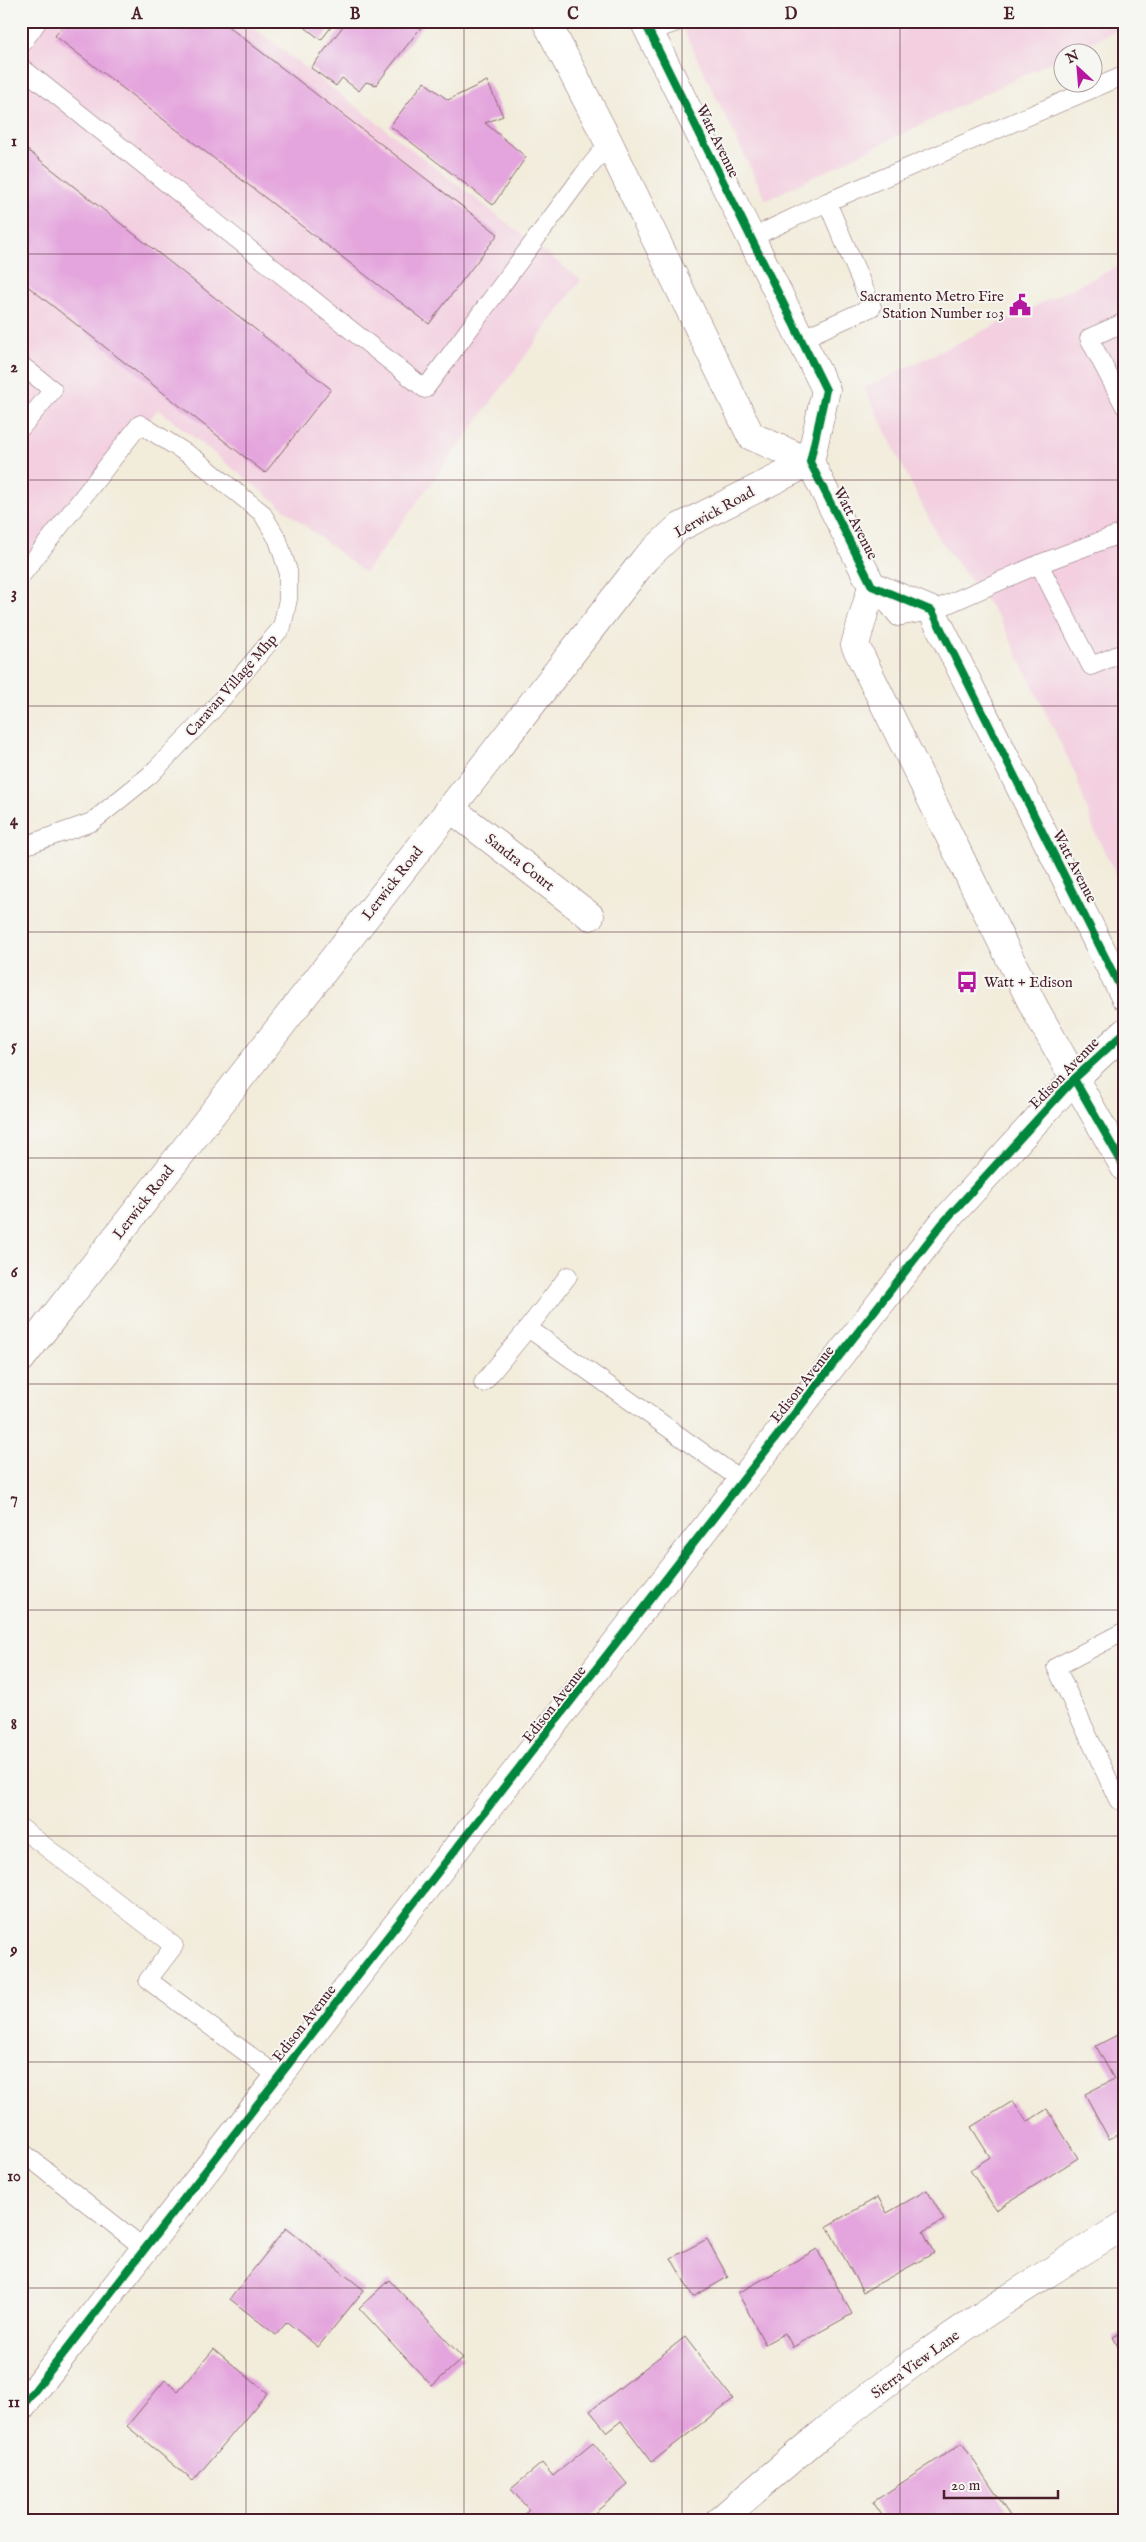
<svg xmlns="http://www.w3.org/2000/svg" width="1146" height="2542" viewBox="0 0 1146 2542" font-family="'IM FELL English',serif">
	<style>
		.built { fill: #f3cfe0 }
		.building { fill: #e4a4dd }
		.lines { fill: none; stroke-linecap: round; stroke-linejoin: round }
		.service-casing { stroke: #856769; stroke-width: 19 }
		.minor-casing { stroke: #856769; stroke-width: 29 }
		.tertiary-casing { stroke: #856769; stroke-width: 29 }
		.primary-casing { stroke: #856769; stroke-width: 29 }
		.service { stroke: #fff; stroke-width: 18 }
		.minor { stroke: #fff; stroke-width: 28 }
		.tertiary { stroke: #fff; stroke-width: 28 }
		.primary { stroke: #fff; stroke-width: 28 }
		.cycleway-casing { stroke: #f6f6f2; stroke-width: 11 }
		.cycleway { stroke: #00873e; stroke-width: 8 }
		.grid { fill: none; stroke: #4a1f2b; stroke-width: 1; stroke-opacity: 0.55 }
		.labels { text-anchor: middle; stroke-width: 4; stroke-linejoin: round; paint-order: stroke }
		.street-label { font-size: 15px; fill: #4a1f2b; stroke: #f6f6f2 }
		.poi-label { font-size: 15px; fill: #4a1f2b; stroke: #f6f6f2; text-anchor: end }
		.neatline { fill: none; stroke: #4a1f2b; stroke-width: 2 }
		.grid-label { font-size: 16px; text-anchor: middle; font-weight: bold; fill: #4a1f2b }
	</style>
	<rect width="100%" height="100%" fill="#f6f6f2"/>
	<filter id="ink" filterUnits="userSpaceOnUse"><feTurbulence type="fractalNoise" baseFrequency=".02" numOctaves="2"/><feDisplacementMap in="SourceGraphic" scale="10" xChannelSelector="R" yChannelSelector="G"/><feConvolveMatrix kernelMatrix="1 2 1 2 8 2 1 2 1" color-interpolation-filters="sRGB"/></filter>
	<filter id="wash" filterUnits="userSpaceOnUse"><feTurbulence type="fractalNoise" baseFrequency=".0096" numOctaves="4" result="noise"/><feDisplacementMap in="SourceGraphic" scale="20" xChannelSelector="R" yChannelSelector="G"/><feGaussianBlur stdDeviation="1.12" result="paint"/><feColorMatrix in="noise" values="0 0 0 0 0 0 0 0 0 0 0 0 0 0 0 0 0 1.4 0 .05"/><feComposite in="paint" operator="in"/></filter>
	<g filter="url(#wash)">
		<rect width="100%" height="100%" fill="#f2ecdb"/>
		<!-- built -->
		<g class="built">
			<path d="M21,21H245L581,280L365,573L158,409L21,577Z"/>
			<path d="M679,21H1125V26L1070,52H1064L1063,56L766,200Z"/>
			<path d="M1125,263V893L1094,830L1075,773L1000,619L939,539L864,388Z"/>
		</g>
		<g id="blocks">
			<!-- building -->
			<g class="building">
				<path d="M67,21H221L498,234L429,324L55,36Z"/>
				<path d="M297,21H336L321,40Z"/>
				<path d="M347,21H426L376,85L366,82L359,91L342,78L336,86L311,68Z"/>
				<path d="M487,81L503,116L485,123L526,157L493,205L390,126L424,82L448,100Z"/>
				<path d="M21,145L331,389L265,473L21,281Z"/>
				<path d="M1125,2031V2131L1109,2139L1085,2094L1114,2079L1096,2046Z"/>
				<path d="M1013,2101L1027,2122L1047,2109L1078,2158L996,2210L970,2170L990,2157L971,2127Z"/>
				<path d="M927,2190L944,2220L923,2232L934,2253L863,2292L827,2226L878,2197L887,2213Z"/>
				<path d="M286,2228L364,2290L318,2347L287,2322L276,2335L230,2299Z"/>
				<path d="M707,2239L728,2277L693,2297L671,2258Z"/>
				<path d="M817,2249L852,2314L793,2347L785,2333L765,2344L738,2293Z"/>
				<path d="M389,2280L463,2358L432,2386L359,2308Z"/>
				<path d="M1125,2331V2360L1113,2337Z"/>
				<path d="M685,2337L733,2399L652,2462L621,2421L607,2432L590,2411Z"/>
				<path d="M214,2349L267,2393L193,2481L127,2426L165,2380L178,2391Z"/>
				<path d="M593,2443L628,2485L585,2521H517L529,2510L511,2489L542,2463L553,2476Z"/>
				<path d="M962,2443L1014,2521H886L873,2502Z"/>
			</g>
		</g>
	</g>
	<g filter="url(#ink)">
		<use href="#blocks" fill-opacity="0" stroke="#856769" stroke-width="1"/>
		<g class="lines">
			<!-- service casing -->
			<g class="service-casing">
				<g id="service">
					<path d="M649,32L680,21"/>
					<path d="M21,45L38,21"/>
					<path d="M21,67L425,389L583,175L609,143"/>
					<path d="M751,238L827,202L1125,75"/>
					<path d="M1125,322L1089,338L1125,407"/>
					<path d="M801,339L872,307L827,202"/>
					<path d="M21,365L53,390L21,428"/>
					<path d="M1039,564L1091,666L1125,652"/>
					<path d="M21,576L140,424L194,458L262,513L278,540L288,571V599L282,627L211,712L150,775L92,822L21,847"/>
					<path d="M876,591L898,617L932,611L1039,564L1125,532"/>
					<path d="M568,1276L528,1328L744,1482"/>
					<path d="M483,1383L528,1328"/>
					<path d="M1125,1631L1056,1667L1118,1800L1125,1797"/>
					<path d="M21,1828L174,1946L148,1980L279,2077"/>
					<path d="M21,2151L145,2249"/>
				</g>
			</g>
			<!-- minor casing -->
			<g class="minor-casing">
				<g id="minor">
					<path d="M450,808L590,916"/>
					<path d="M21,1359L645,559L678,528L810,462"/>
					<path d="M719,2521C784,2465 849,2409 919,2359C986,2311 1055,2268 1125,2225"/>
				</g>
			</g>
			<!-- tertiary casing -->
			<g class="tertiary-casing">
				<path id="tertiary" d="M21,2408L942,1224L1074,1079L1125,1032"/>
			</g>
			<!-- primary casing -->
			<g class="primary-casing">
				<g id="primary">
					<path d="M546,21L609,143L751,436L810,462"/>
					<path d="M644,21L826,390L810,462L872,586L932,611L1125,997"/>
					<path d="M872,586L855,645L1034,1007L1125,1168"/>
				</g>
			</g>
			<!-- service -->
			<use href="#service" class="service"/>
			<!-- minor -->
			<use href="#minor" class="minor"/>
			<!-- tertiary -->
			<use href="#tertiary" class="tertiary"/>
			<!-- primary -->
			<use href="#primary" class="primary"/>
			<!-- cycleway casing -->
			<g class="cycleway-casing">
				<g id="cycleway">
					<path d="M644,21L826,390L810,462L872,586L932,611L1125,997"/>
					<path d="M1074,1079L1125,1168"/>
					<path d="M21,2408L942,1224L1074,1079L1125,1032"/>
				</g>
			</g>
			<!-- cycleway -->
			<use href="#cycleway" class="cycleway"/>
		</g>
	</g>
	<!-- grid -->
	<path class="grid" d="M246,21V2521M464,21V2521M682,21V2521M900,21V2521M21,254H1125M21,480H1125M21,706H1125M21,932H1125M21,1158H1125M21,1384H1125M21,1610H1125M21,1836H1125M21,2062H1125M21,2288H1125"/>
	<!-- icons -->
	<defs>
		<g id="civic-bare" transform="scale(1.725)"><path d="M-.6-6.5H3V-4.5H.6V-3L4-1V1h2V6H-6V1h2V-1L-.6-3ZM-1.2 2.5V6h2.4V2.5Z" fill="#b5179e" stroke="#f6f6f2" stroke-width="2.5" paint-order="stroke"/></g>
		<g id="bus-bare" transform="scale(1.725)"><path d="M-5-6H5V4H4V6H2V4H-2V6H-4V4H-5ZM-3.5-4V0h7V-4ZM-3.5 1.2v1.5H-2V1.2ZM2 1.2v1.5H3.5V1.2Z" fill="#b5179e" stroke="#f6f6f2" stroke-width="2.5" paint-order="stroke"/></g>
	</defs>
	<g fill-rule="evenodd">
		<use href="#civic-bare" x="1020" y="305"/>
		<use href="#bus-bare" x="967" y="982"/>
	</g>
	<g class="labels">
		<!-- street labels -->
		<g class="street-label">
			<text transform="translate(718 141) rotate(64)" y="5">Watt Avenue</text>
			<text transform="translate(714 512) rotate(-29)" y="5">Lerwick Road</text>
			<text transform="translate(856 523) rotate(63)" y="5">Watt Avenue</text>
			<text transform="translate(231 685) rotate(-49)" y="5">Caravan Village Mhp</text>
			<text transform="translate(520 862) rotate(38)" y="5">Sandra Court</text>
			<text transform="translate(1075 866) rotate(63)" y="5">Watt Avenue</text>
			<text transform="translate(392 883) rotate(-52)" y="5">Lerwick Road</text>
			<text transform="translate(1064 1073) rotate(-46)" y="5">Edison Avenue</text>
			<text transform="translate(143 1202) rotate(-52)" y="5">Lerwick Road</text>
			<text transform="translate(802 1384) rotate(-52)" y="5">Edison Avenue</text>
			<text transform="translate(554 1704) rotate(-52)" y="5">Edison Avenue</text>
			<text transform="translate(304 2023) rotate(-52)" y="5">Edison Avenue</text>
			<text transform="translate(915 2364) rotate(-36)" y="5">Sierra View Lane</text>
		</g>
		<!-- poi labels -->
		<g class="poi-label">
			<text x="1004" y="301">Sacramento Metro Fire<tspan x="1004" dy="17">Station Number 103</tspan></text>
			<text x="984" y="987" text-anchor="start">Watt + Edison</text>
		</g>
	</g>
	<!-- margin -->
	<rect width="1146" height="2542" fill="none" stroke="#f6f6f2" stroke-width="55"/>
	<!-- north arrow -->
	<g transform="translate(1078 68) rotate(334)"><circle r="24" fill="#f6f6f2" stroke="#b1a0a2"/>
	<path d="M0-4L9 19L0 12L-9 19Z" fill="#b5179e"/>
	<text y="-8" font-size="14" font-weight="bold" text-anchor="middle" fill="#4a1f2b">N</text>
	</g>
	<!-- scale -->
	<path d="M944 2490v8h114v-8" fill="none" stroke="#4a1f2b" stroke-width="2.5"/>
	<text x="951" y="2490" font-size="15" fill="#4a1f2b" stroke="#f6f6f2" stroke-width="4" paint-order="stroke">20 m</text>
	<rect x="28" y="28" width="1090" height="2486" class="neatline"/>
	<g class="grid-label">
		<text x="137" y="19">A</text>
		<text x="355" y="19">B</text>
		<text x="573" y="19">C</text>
		<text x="791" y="19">D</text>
		<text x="1009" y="19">E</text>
		<text x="14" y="146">1</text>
		<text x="14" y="372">2</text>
		<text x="14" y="598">3</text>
		<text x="14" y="825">4</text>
		<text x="14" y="1051">5</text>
		<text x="14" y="1277">6</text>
		<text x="14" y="1503">7</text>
		<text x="14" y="1729">8</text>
		<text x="14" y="1955">9</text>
		<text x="14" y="2181">10</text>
		<text x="14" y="2407">11</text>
	</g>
</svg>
